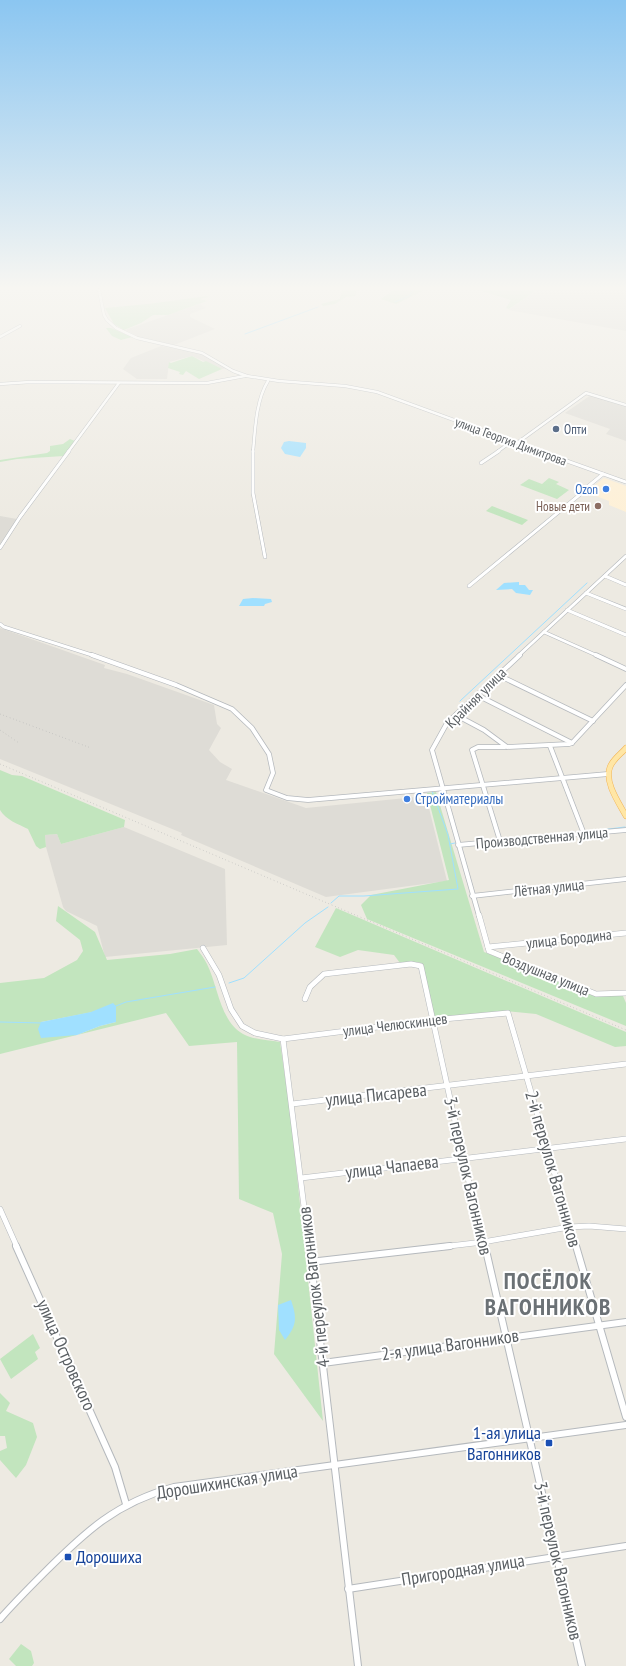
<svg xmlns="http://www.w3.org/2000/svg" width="626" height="1666" viewBox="0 0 626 1666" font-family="'PT Sans Narrow',sans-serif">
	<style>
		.commercial { fill: #fef0d6 }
		.industrial { fill: #dedcd6 }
		.green { fill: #c2e5be; fill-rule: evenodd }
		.water { fill: #a0e0ff }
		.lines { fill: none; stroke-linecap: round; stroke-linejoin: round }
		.stream { stroke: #a0e0ff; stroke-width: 1 }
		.minor-far4-casing { stroke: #b5b9bd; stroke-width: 3.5 }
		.minor-far3-casing { stroke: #b5b9bd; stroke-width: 4 }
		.minor-far2-casing { stroke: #b5b9bd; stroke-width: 5.5 }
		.minor-far1-casing { stroke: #b5b9bd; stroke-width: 6 }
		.minor-casing { stroke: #b5b9bd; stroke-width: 8 }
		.major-casing { stroke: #f2b556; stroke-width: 6 }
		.minor-far4 { stroke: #fff; stroke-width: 2.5 }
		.minor-far3 { stroke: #fff; stroke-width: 3 }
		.minor-far2 { stroke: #fff; stroke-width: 4 }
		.minor-far1 { stroke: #fff; stroke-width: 5 }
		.minor { stroke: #fff; stroke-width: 6 }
		.major { stroke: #ffe6a5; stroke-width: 5 }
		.rail { stroke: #b1b2b3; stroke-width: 1; stroke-dasharray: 0.5 3; stroke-linecap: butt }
		.service-dot { fill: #5c6f8a; stroke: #fff; stroke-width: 1.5 }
		.shop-dot { fill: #3f7fe0; stroke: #fff; stroke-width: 1.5 }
		.education-dot { fill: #8d6e63; stroke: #fff; stroke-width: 1.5 }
		.transit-dot { fill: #1a4fb4; stroke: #fff; stroke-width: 1.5 }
		.labels { text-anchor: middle; stroke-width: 4; stroke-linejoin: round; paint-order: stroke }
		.far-service-label { font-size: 13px; fill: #4e5e75; stroke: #fff; text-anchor: start }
		.far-street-label { font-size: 13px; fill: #5a5f63; stroke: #fff }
		.far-shop-label { font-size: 13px; fill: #366cbe; stroke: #fff; text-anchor: end }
		.far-education-label { font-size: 13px; fill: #785e54; stroke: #fff; text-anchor: end }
		.street-label { font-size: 15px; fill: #5a5f63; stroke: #fff }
		.shop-label { font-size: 15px; fill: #366cbe; stroke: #fff; text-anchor: start }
		.near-street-label { font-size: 18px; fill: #5a5f63; stroke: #fff }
		.near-transit-label { font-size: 18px; fill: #164399; stroke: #fff; text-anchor: end }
		.near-district-label { font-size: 23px; font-weight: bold; letter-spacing: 1px; fill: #6b7175; stroke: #fff }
	</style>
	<rect width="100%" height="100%" fill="#edeae2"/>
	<!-- commercial -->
	<path class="commercial" d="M604,478L626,486V512L609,505V501L588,493L591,488Z"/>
	<!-- industrial -->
	<g class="industrial">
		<path d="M538,290H626V331L508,310Z"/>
		<path d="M200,304L206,308L190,314V317L215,329L174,345L139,337L125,330Z"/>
		<path d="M161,346L199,353L227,368L222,369L192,356L169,362L167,379H137L123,369L131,358Z"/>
		<path d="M591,395L626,406V441L606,434L610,429L565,413Z"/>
		<path d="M0,516L17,519L0,544Z"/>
		<path d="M0,628L105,665L104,668L127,674L214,705L217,724L221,728L209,750L220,762L232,769L226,780L306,808L426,796L447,881L326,897L181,835L182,833L0,759Z"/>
		<path d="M124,827L225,869L227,945L105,957L97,926L66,911L63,907L46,847L45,835L57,834L61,844Z"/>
	</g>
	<!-- green -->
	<g class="green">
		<path d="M342,290H357L355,296L346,297L335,304L323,306L321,304L340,299Z"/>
		<path d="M394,290H425L396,304L381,299Z"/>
		<path d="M478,290H537L509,309L506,308L511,300Z"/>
		<path d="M207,296L208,297L200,299L207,301L168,315H153L141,323L124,330L114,324L105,308L148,304Z"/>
		<path d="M106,328H111L132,337L121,340L112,336Z"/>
		<path d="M192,356L203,362L206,361L222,369L199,379L186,371L183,375L179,374L180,372L168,368L169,362L171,363Z"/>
		<path d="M70,439L75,441L64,456L17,459L0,462V460L47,453L50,451V446L63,444Z"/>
		<path d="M549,478L559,482L556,484L569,490L557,499L520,485L529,479L542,484Z"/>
		<path d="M492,506L528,520L522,525L486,511Z"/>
		<path d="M0,770L12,775L22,776L125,820L124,827L61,844L57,834L45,835L46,847L40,849L36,846L28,829C18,824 6,820 0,810Z"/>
		<path d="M436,792L484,952L598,996H623L626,1003V1026L367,919L361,905L371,895L449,880L427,793Z"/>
		<path d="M58,906L95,932L107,960L170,954L197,949C200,953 204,958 207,964C218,986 220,1021 243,1034C254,1040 268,1040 280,1042L291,1119L323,1421L274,1354L282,1254L273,1213L239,1199L237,1042L189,1046L166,1013L0,1054V983L44,978L77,960L83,951L80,940L56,921ZM114,1008L116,1022L100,1026L77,1035L41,1022Z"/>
		<path d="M336,908L626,1032V1046L615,1047L536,1014L506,1011L434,1019L423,964L418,962L400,963L394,955L358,950L340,957L315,947Z"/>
		<path d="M33,1334L40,1348L35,1352L38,1359L11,1379L0,1359Z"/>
		<path d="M0,1393L10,1403L6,1411L33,1423L37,1437L26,1465L16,1478L0,1460V1451L7,1448L5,1436H0Z"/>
		<path d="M21,1644L31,1651L34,1663L32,1666H16L9,1659Z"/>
	</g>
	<!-- water -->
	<g class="water">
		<path d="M289,441L306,443V448L300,457L285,454L281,448L284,442Z"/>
		<path d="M519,582V585H525L529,590H533L530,595L516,593L512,589L496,590L504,583Z"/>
		<path d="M253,598L271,599L272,602L265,604L264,606H239L243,599Z"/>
		<path d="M113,1003L116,1006V1022L100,1026L77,1035L41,1038L38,1029L41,1022L91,1012Z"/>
		<path d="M291,1300C297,1318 297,1325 285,1340L279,1330L278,1305Z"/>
	</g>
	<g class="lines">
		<!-- stream -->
		<g class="stream">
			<path d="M395,302L409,296L413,290"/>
			<path d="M245,334L318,307"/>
			<path d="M460,701L587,583"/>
			<path d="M585,832L625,827"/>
			<path d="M450,844L455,843"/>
			<path d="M331,903L339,896H364L458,889L448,835L432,791"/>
			<path d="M229,983L244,978L305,923L328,907"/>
			<path d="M116,1006L126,1002L215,987"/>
			<path d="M0,1022L42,1023"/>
		</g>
		<!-- minor-far4 casing -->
		<g class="minor-far4-casing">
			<g id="minor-far4">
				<path d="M99,290L104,315L107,320L116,328L137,338L202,353L233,371L247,376L279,381L345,386L377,392L542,452"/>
				<path d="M0,337L20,326"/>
				<path d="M0,384L30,382L207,383L245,376"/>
				<path d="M517,443L586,393L626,405"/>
				<path d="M68,452L119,383"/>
				<path d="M253,452C255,430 256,400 268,381"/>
				<path d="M497,452L512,441"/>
			</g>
		</g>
		<!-- minor-far3 casing -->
		<g class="minor-far3-casing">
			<g id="minor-far3">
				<path d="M253,451V493L265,557"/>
				<path d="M539,451L626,482"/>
				<path d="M481,463L499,451"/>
				<circle cx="585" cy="490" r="3"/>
				<path d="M586,488L603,474"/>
				<path d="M0,548L20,517L69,451"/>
				<path d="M605,576L626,585"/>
				<path d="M469,586L583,492"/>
				<path d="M586,593L626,609"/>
				<path d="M567,610L626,635"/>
				<path d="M0,624L4,627L95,656"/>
				<path d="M544,632L598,656"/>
				<path d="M518,656L626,556"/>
			</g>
		</g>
		<!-- minor-far2 casing -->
		<g class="minor-far2-casing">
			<g id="minor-far2">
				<path d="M92,655L176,685L232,709L252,728L269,754L273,773L266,790L287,798L308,800L608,774"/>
				<path d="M596,655L626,669"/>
				<path d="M498,675L593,721"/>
				<path d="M477,695L572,743"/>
				<path d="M456,715L484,730L507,747L569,744L572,743L626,685"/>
				<path d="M550,746L584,834"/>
				<path d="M500,841L472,750L478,747H505"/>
				<path d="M458,845L626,830"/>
				<path d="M472,896L626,879"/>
				<path d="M479,916L432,750L447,723L520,655"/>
			</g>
		</g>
		<!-- minor-far1 casing -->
		<g class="minor-far1-casing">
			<g id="minor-far1">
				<path d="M479,915L489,951L596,994L626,993"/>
				<path d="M488,947L626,933"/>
				<path d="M203,948L219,975L231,1009L242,1026L255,1033L283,1039L433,1020L508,1013L576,1247"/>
				<path d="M305,999L310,987L324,974L411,964L421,966L463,1158L485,1247"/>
				<path d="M283,1039L309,1247"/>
				<path d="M292,1104L626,1064"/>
				<path d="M301,1178L626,1139"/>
				<path d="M0,1209L17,1247"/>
				<path d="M441,1247L483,1242L569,1227L589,1226L626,1229"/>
			</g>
		</g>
		<!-- minor casing -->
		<g class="minor-casing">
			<g id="minor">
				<path d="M16,1246L115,1467L126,1504"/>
				<path d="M309,1246L358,1666"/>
				<path d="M485,1246L582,1666"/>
				<path d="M576,1246L626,1417"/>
				<path d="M310,1262L450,1246"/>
				<path d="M323,1363L626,1322"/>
				<path d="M348,1589L626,1546"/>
				<path d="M0,1619C14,1603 29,1588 44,1573C86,1531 116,1503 174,1487L626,1425"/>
			</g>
		</g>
		<!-- major casing -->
		<g class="major-casing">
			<path id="major" d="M626,748C621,754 613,759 610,767C604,782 619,803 626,816"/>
		</g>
		<!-- minor-far4 -->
		<use href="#minor-far4" class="minor-far4"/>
		<!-- minor-far3 -->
		<use href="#minor-far3" class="minor-far3"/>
		<!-- minor-far2 -->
		<use href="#minor-far2" class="minor-far2"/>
		<!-- minor-far1 -->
		<use href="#minor-far1" class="minor-far1"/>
		<!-- minor -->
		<use href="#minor" class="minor"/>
		<!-- major -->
		<use href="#major" class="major"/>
		<!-- rail -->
		<g class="rail">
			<path d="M0,714L91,748"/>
			<path d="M0,730L19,743"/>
			<path d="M0,764L626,1030"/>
		</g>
	</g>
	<!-- sky -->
	<linearGradient id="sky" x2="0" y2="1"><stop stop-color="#8bc6f1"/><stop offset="0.55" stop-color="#f7f6f2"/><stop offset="1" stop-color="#f7f6f2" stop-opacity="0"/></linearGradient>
	<rect width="626" height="523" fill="url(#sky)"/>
	<!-- markers -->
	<circle class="service-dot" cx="556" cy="429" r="4"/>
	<g class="shop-dot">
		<circle cx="606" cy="489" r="4"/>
		<circle cx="407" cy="799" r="4"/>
	</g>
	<circle class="education-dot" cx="598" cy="506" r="4"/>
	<g class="transit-dot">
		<rect x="545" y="1439" width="8" height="8" rx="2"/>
		<rect x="64" y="1553" width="8" height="8" rx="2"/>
	</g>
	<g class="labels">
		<!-- far-service labels -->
		<g class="far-service-label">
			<text x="564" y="434">Опти</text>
		</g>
		<!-- far-street labels -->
		<g class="far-street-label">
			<text transform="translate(511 441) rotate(20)" y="5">улица Георгия Димитрова</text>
		</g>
		<!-- far-shop labels -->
		<g class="far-shop-label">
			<text x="598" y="494">Ozon</text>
		</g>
		<!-- far-education labels -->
		<g class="far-education-label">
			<text x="590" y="511">Новые дети</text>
		</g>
		<!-- street labels -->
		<g class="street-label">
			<text transform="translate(476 698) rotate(-45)" y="5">Крайняя улица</text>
			<text transform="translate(542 838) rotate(-5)" y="5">Производственная улица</text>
			<text transform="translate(549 888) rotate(-6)" y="5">Лётная улица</text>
			<text transform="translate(569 939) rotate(-6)" y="5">улица Бородина</text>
			<text transform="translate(546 974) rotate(22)" y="5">Воздушная улица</text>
			<text transform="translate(395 1025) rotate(-7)" y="5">улица Челюскинцев</text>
		</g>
		<!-- shop labels -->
		<g class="shop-label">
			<text x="415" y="804">Стройматериалы</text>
		</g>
		<!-- near-street labels -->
		<g class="near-street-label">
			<text transform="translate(376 1095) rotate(-6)" y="6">улица Писарева</text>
			<text transform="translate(392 1167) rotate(-7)" y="6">улица Чапаева</text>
			<text transform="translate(553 1169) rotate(74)" y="6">2-й переулок Вагонников</text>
			<text transform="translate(468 1176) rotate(77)" y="6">3-й переулок Вагонников</text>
			<text transform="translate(314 1287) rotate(-97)" y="6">4-й переулок Вагонников</text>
			<text transform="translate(450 1345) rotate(-8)" y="6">2-я улица Вагонников</text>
			<text transform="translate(66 1355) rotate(66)" y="6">улица Островского</text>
			<text transform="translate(227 1482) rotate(-9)" y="6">Дорошихинская улица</text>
			<text transform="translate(558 1561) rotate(77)" y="6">3-й переулок Вагонников</text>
			<text transform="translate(463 1570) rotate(-9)" y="6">Пригородная улица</text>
		</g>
		<!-- near-transit labels -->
		<g class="near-transit-label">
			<text x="541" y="1439">1-ая улица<tspan x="541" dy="21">Вагонников</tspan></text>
			<text x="76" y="1563" text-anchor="start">Дорошиха</text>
		</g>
		<!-- near-district labels -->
		<g class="near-district-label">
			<text x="548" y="1289">ПОСЁЛОК<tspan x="548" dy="26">ВАГОННИКОВ</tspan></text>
		</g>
	</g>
</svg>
